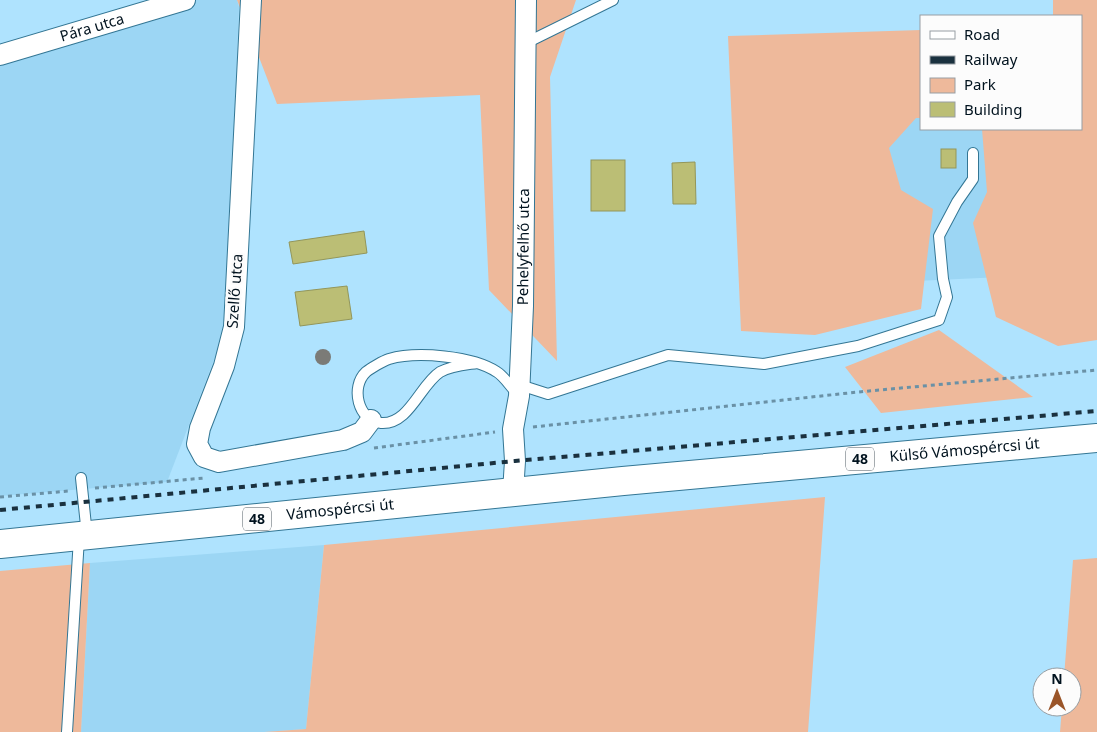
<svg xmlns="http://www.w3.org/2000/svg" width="1097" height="732" viewBox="0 0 1097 732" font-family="'Noto Sans',sans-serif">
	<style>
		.built { fill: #9cd6f4 }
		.green { fill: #eeb99b }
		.building { fill: #bbbe75; stroke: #93965a }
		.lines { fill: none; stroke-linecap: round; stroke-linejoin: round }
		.service-casing { stroke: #337694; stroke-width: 12 }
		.minor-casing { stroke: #337694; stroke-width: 22 }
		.primary-casing { stroke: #337694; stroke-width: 30 }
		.path { stroke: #6a91a6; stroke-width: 3; stroke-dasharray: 4 4; stroke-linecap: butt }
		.service { stroke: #fff; stroke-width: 10 }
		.minor { stroke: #fff; stroke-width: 20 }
		.primary { stroke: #fff; stroke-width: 28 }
		.rail { stroke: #1a313f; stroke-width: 4; stroke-dasharray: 6 6; stroke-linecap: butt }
		.tree { fill: #7b7b77 }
		.labels { text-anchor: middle; stroke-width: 5; stroke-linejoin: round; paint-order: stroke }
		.shield { fill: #fcfcfc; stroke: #4c5861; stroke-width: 1 }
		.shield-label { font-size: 14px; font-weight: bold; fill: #00121e }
		.street-label { font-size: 15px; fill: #00121e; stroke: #fcfcfc }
	</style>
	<rect width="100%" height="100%" fill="#afe3fe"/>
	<!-- built -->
	<g class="built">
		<path d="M156,0H237L239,7L227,326L167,482L0,496V44Z"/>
		<path d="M921,103V129H1018L1025,276L851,284L843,107Z"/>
		<path d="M324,545L306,729L264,732H81L90,563Z"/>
	</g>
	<!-- green -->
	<g class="green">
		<path d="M237,0H576L550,77L557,361L489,290L480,95L277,104Z"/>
		<path d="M1053,0H1097V340L1058,346L996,317L973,223L987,192L982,129H1081V16H1053Z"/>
		<path d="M921,30V118H916L889,148L901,190L933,209L921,309L815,335L741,331L728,36Z"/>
		<path d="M939,330L1033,397L881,413L845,367Z"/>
		<path d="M825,497L808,732H264L306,729L324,545Z"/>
		<path d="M1097,558V732H1060L1062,707H1072V677H1064L1073,560Z"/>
		<path d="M90,563L81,732H0V571Z"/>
	</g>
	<!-- building -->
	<g class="building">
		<rect x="941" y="149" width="15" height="19"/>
		<rect x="591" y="160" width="34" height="51"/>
		<path d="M695,162L696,204H673L672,163Z"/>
		<path d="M364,231L367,253L293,264L289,242Z"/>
		<path d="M347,286L352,319L300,326L295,292Z"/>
	</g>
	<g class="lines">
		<!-- service casing -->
		<g class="service-casing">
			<g id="service">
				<path d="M526,43L613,0"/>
				<path d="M477,363C464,365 451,366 440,372C420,385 409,425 381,423C358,421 350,387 366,372C371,368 383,361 389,359C417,351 473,356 497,372C505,377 511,388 518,394"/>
				<path d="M520,385L548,394L668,355L764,364L858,346L939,320L947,297L943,279L939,236L957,202L973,179V153"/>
				<path d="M81,478L87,535"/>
				<path d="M67,732L79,538"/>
			</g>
		</g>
		<!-- minor casing -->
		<g class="minor-casing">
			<g id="minor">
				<path d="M251,0L234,327L224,366L200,428L197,444L204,457L219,462L343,440L362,432L371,420"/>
				<path id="s1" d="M0,55L185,0"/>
				<path id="s2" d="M513,492L515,461L513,429L519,396L523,306L526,0"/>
			</g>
		</g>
		<!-- primary casing -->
		<g class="primary-casing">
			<g id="primary">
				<path id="s3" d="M0,544L623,481L1097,438"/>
			</g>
		</g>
		<!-- path -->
		<g class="path">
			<path d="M533,427L858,392L1097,370"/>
			<path d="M374,448L495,432"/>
			<path d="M95,488L204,478"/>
			<path d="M0,497L69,491"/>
		</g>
		<!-- service -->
		<use href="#service" class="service"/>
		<!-- minor -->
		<use href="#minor" class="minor"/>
		<!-- primary -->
		<use href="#primary" class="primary"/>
		<!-- rail -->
		<path class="rail" d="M0,510L515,461L1097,411"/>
	</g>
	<!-- trees -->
	<circle class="tree" cx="323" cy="357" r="8"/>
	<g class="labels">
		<!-- shield labels -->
		<g class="shield">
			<rect x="846" y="447.5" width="28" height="23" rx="4"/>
			<rect x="243" y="507.5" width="28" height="23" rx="4"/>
		</g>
		<g class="shield-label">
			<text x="860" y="464">48</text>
			<text x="257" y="524">48</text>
		</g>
		<!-- street labels -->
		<g class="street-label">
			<text dy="5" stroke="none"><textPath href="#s1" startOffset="96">Pára utca</textPath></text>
			<text dy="5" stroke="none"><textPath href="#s2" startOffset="246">Pehelyfelhő utca</textPath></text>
			<text transform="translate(235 291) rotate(-86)" y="5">Szellő utca</text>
			<text dy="5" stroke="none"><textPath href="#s3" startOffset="969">Külső Vámospércsi út</textPath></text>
			<text dy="5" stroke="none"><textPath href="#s3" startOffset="342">Vámospércsi út</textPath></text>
		</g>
	</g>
	<!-- legend -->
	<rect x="920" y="15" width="162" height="115" fill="#fcfcfc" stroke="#979ea3"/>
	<rect x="930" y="31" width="25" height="8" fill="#ffffff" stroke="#979ea3"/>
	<text x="964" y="40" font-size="15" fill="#00121e">Road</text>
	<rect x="930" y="56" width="25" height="8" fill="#1a313f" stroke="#979ea3"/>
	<text x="964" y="65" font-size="15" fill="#00121e">Railway</text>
	<rect x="930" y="78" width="25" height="15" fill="#eeb99b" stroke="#979ea3"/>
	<text x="964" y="90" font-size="15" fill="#00121e">Park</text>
	<rect x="930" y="102" width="25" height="15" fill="#bbbe75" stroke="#979ea3"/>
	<text x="964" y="115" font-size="15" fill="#00121e">Building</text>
	<!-- north arrow -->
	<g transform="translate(1057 692)"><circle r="24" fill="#fcfcfc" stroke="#979ea3"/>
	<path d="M0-4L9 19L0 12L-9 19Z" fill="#9a5529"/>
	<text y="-8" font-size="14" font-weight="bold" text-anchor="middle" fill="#00121e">N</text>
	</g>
</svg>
